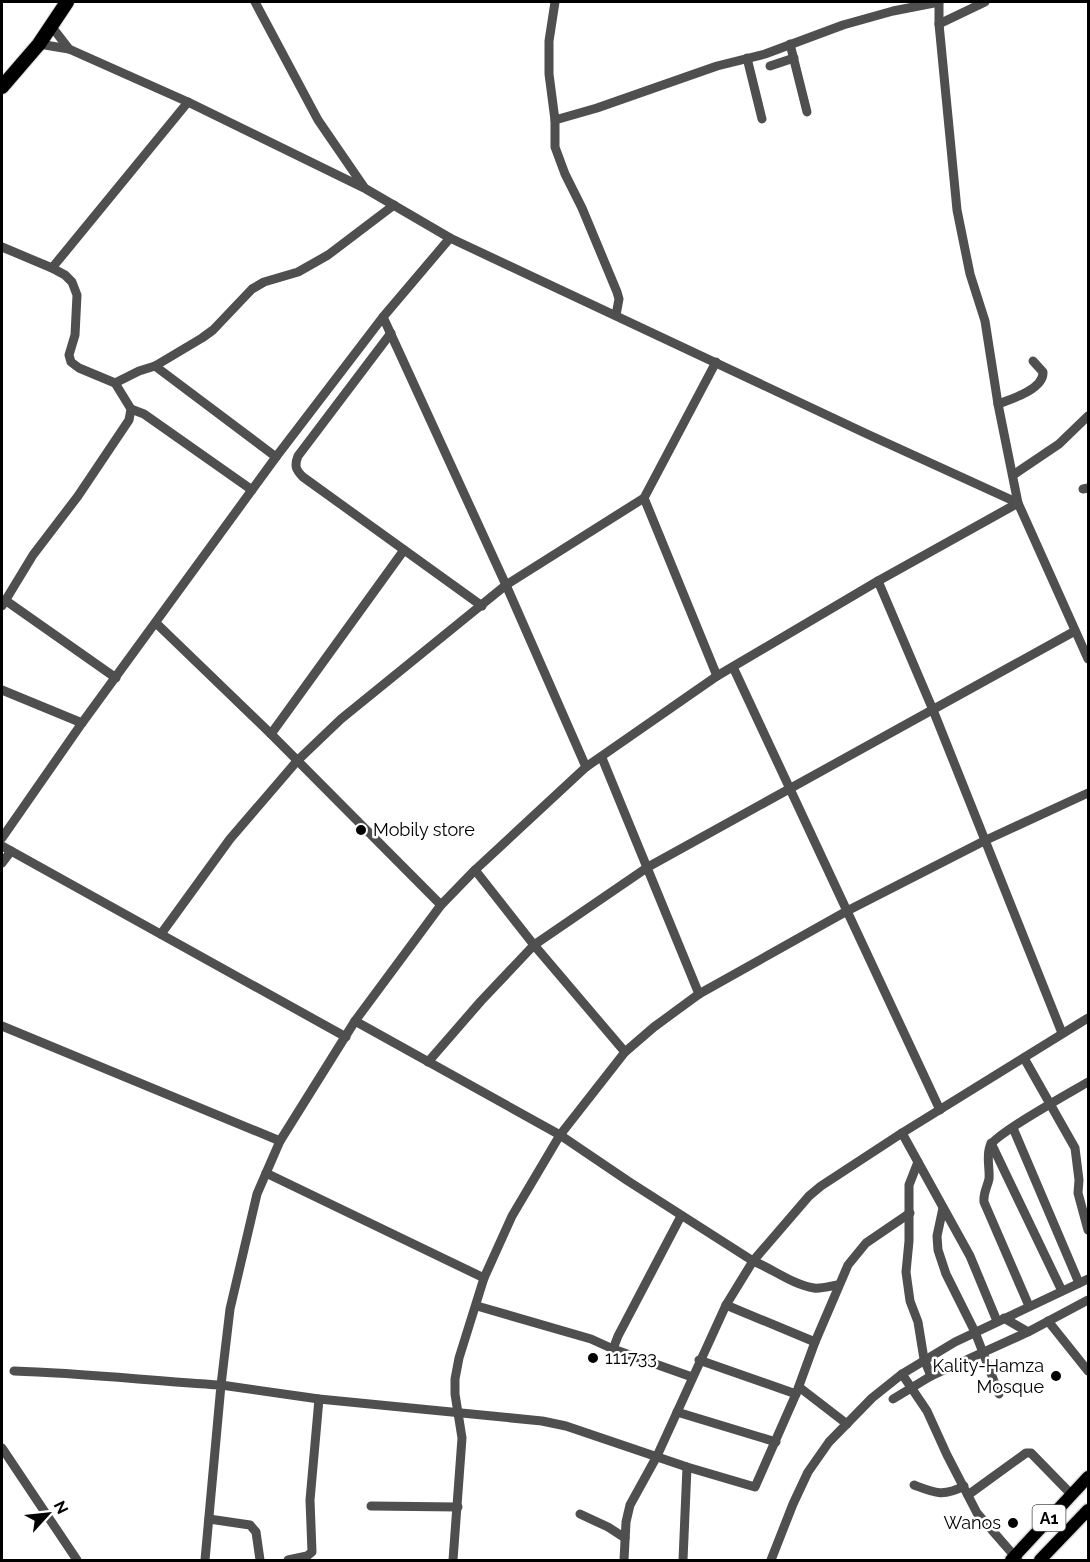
<svg xmlns="http://www.w3.org/2000/svg" width="1090" height="1562" viewBox="0 0 1090 1562" font-family="Raleway,sans-serif">
	<style>
		.lines { fill: none; stroke-linecap: round; stroke-linejoin: round }
		.major-casing { stroke: #dbdbdb; stroke-width: 15 }
		.highway-casing { stroke: #dbdbdb; stroke-width: 16 }
		.minor { stroke: #4f4f4f; stroke-width: 9 }
		.major { stroke: #000; stroke-width: 12 }
		.highway { stroke: #000; stroke-width: 14 }
		.poi-dot { fill: #000; stroke: #fff; stroke-width: 2 }
		.labels { text-anchor: middle; stroke-width: 5; stroke-linejoin: round; paint-order: stroke }
		.shield { fill: #fff; stroke: #4c4c4c; stroke-width: 1.5 }
		.shield-label { font-size: 16px; font-weight: bold; fill: #000 }
		.poi-label { font-size: 18px; fill: #000; stroke: #fff; text-anchor: start }
	</style>
	<rect width="100%" height="100%" fill="#fff"/>
	<g class="lines">
		<!-- major casing -->
		<g class="major-casing">
			<g id="major">
				<path d="M1011,1560L1088,1477"/>
				<path d="M1040,1560L1088,1510"/>
			</g>
		</g>
		<!-- highway casing -->
		<g class="highway-casing">
			<path id="highway" d="M2,87L39,44L67,2"/>
		</g>
		<!-- minor -->
		<g class="minor">
			<path d="M255,2L318,120L364,187"/>
			<path d="M555,2L549,41V74L555,120V147L565,174L582,208L617,292L619,299L616,315"/>
			<path d="M939,24L985,2"/>
			<path d="M52,27L69,49"/>
			<path d="M39,44L69,49L188,102L366,189L450,238L867,434L1018,503L1088,659"/>
			<path d="M790,44L807,112"/>
			<path d="M747,58L762,119"/>
			<path d="M770,66L794,58"/>
			<path d="M555,120L597,108L717,66L765,54L843,25L893,11L939,2"/>
			<path d="M2,247L52,268L65,275L72,282L77,295L75,335L69,355L71,362L79,368L115,383L131,409L129,420L78,496L33,555L2,606"/>
			<path d="M52,268L188,102"/>
			<path d="M383,317L506,585L586,767"/>
			<path d="M391,333L298,456C294,466 296,470 303,477L482,606"/>
			<path d="M155,366L276,457"/>
			<path d="M115,383L139,371L155,366L202,338L213,330L252,289L264,282L298,272L328,255L394,205"/>
			<path d="M998,404C1012,399 1044,389 1043,372L1033,361"/>
			<path d="M131,409L144,414L252,490"/>
			<path d="M1013,475L1059,444L1088,416"/>
			<path d="M1083,489L1088,488"/>
			<path d="M644,498L717,676"/>
			<path d="M878,581L933,710L1062,1033"/>
			<path d="M5,600L116,678"/>
			<path d="M156,623L271,734L441,905"/>
			<path d="M733,667L940,1110"/>
			<path d="M2,690L82,723"/>
			<path d="M271,734L404,550"/>
			<path d="M602,758L699,994"/>
			<path d="M2,838L82,723L276,457L383,317L450,238"/>
			<path d="M2,846L346,1037"/>
			<path d="M2,863L11,851"/>
			<path d="M475,870L534,945L625,1052"/>
			<path d="M161,934L230,839L297,761L341,719L506,585L644,498L716,362"/>
			<path d="M355,1021L560,1135L628,1181L753,1261C773,1269 793,1285 814,1288C822,1289 830,1286 838,1285"/>
			<path d="M2,1026L280,1141"/>
			<path d="M1024,1058L1075,1148L1079,1180L1078,1193L1088,1230"/>
			<path d="M428,1062L481,1001L534,945L648,867L1075,631"/>
			<path d="M1013,1128L1079,1283"/>
			<path d="M902,1133L918,1162L909,1185V1241L906,1272L910,1301L918,1322L924,1359L931,1376"/>
			<path d="M991,1143L1062,1291"/>
			<path d="M918,1162L970,1256L997,1321"/>
			<path d="M266,1173L484,1278"/>
			<path d="M943,1208L937,1236L938,1250L946,1274L975,1332L999,1394"/>
			<path d="M910,1213L866,1243L848,1265L815,1342L796,1394L755,1487L687,1467L566,1426L542,1421L319,1399L221,1385L230,1309L257,1194L280,1141L355,1021L441,905L475,870L586,767L717,676L878,581L1018,503L998,404L985,321L970,274L957,210L939,24V2"/>
			<path d="M726,1305L815,1342"/>
			<path d="M477,1306L591,1339L613,1349L692,1377"/>
			<path d="M1029,1306L984,1202C983,1193 987,1188 989,1179C990,1168 986,1157 990,1146C995,1134 1073,1091 1088,1082"/>
			<path d="M1004,1318L1028,1332"/>
			<path d="M1048,1321L1088,1371"/>
			<path d="M613,1349L618,1336L681,1216"/>
			<path d="M699,1360L796,1394"/>
			<path d="M14,1371C83,1373 152,1381 221,1385L205,1560"/>
			<path d="M902,1374L927,1411L947,1455L977,1513L1018,1560"/>
			<path d="M799,1387L847,1424"/>
			<path d="M893,1399L931,1376L1028,1332L1088,1300"/>
			<path d="M677,1412L776,1442"/>
			<path d="M2,1448L77,1560"/>
			<path d="M914,1485C935,1493 943,1497 964,1486"/>
			<path d="M968,1495L1026,1453H1031L1071,1494"/>
			<path d="M371,1506L458,1507"/>
			<path d="M580,1514L608,1527L625,1538"/>
			<path d="M209,1519L250,1525L256,1532L260,1560"/>
			<path d="M288,1560L307,1556L312,1552L310,1500L319,1399"/>
			<path d="M453,1560L462,1438L455,1394V1379L459,1358L484,1278L512,1216L560,1135L625,1052L654,1027L699,994L847,911L984,841L1088,793"/>
			<path d="M624,1560L626,1522L630,1505L657,1456L726,1305L753,1261L809,1196L821,1186L902,1133L1088,1018"/>
			<path d="M683,1560L687,1467"/>
			<path d="M771,1560L793,1504L808,1472L829,1442L872,1398L902,1374L955,1342L1088,1279"/>
		</g>
		<!-- major -->
		<use href="#major" class="major"/>
		<!-- highway -->
		<use href="#highway" class="highway"/>
	</g>
	<!-- markers -->
	<g class="poi-dot">
		<circle cx="361" cy="830" r="6"/>
		<circle cx="593" cy="1358" r="6"/>
		<circle cx="1056" cy="1376" r="6"/>
		<circle cx="1013" cy="1523" r="6"/>
	</g>
	<g class="labels">
		<!-- shield labels -->
		<rect class="shield" x="1032.5" y="1505" width="33" height="26" rx="4.5"/>
		<g class="shield-label">
			<text x="1049" y="1524">A1</text>
		</g>
		<!-- poi labels -->
		<g class="poi-label">
			<text x="373" y="836">Mobily store</text>
			<text x="605" y="1364">111733</text>
			<text x="1044" y="1372" text-anchor="end">Kality-Hamza<tspan x="1044" dy="21">Mosque</tspan></text>
			<text x="1001" y="1529" text-anchor="end">Wanos</text>
		</g>
	</g>
	<!-- border -->
	<rect width="1090" height="1562" fill="none" stroke="#000000" stroke-width="6"/>
	<!-- north arrow -->
	<g transform="translate(48 1514) rotate(63)" stroke="#ffffff" stroke-width="4.5" paint-order="stroke">
	<path d="M0-4.5L10 22L0 15L-10 22Z" fill="#000000"/>
	<text y="-9" font-size="16" font-weight="bold" text-anchor="middle" fill="#000000">N</text>
	</g>
</svg>
